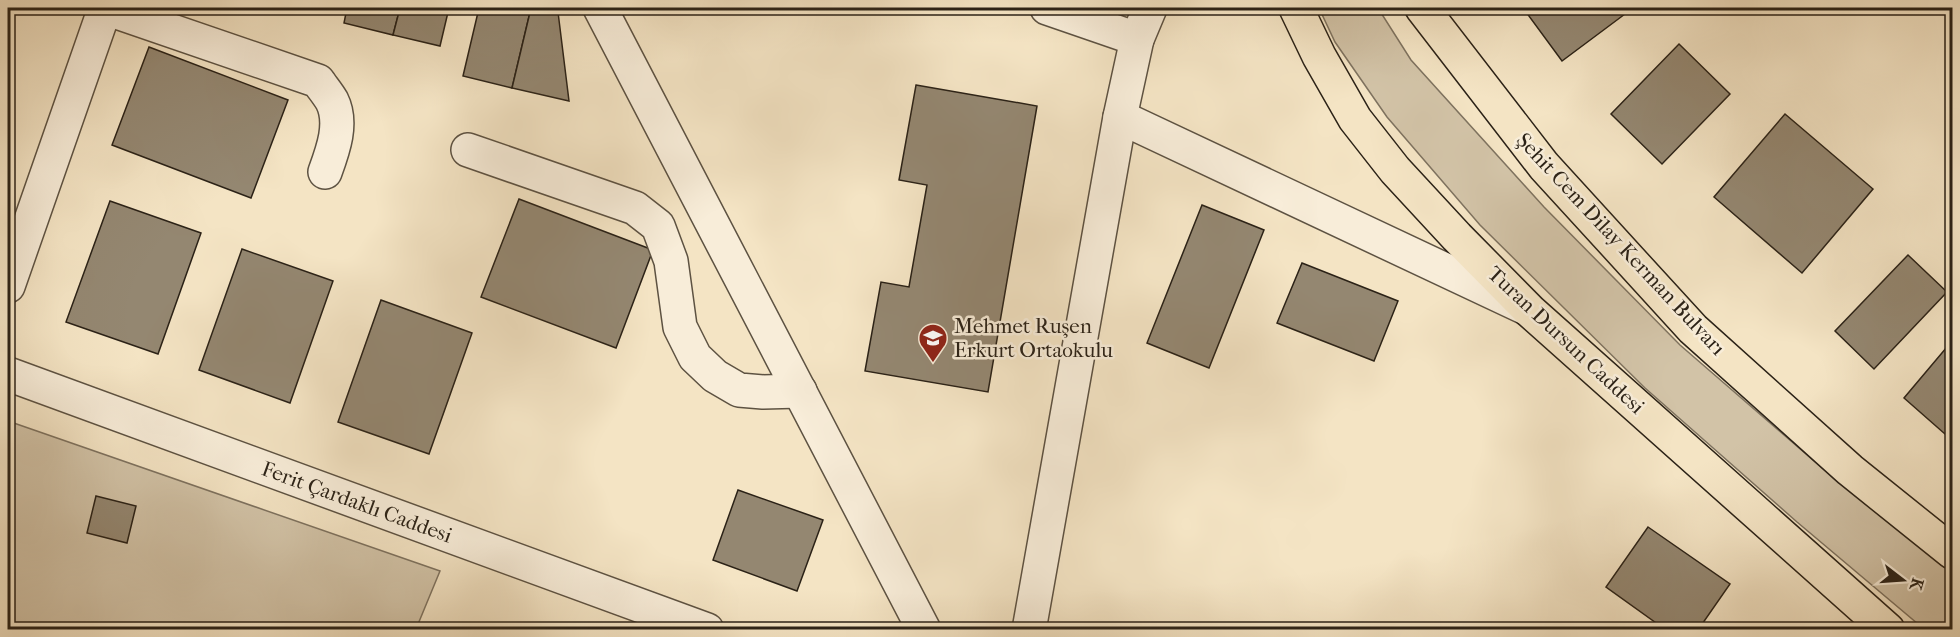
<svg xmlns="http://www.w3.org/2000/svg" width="1960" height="637" viewBox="0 0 1960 637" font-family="'IM FELL French Canon',serif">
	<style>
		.green { fill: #d2c3a7; stroke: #7e725f; stroke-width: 1.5 }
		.building { fill: #948771; stroke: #2b2217; stroke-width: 1.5 }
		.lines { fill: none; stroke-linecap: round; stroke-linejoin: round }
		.minor-casing { stroke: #5d5242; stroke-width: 36 }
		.major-casing { stroke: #2b2217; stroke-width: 36 }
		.minor { stroke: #f8edd9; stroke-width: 33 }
		.major { stroke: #f4e4c4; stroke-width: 33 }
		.labels { text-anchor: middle; stroke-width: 5; stroke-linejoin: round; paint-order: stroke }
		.street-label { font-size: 21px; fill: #2b2217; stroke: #f8edd9 }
		.poi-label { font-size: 21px; fill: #2b2217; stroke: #f8edd9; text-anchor: start }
	</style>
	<rect width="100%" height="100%" fill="#f4e4c4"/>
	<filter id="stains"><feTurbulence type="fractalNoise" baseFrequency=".00333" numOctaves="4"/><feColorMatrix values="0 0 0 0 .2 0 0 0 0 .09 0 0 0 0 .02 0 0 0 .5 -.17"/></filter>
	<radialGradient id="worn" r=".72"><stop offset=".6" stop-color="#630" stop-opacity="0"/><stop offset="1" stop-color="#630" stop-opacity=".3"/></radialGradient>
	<!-- green -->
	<g class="green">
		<path d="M1319,8H1378L1411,60L1544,207L1680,345L1821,467L1952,571V629H1924L1797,522L1645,388L1480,225L1387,117L1335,42Z"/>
		<path d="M8,421L440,571L416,629L8,630Z"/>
	</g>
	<!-- building -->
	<g class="building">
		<path d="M347,8H400L393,35L344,23Z"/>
		<path d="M400,8H449L440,46L393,35Z"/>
		<path d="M479,8H531L512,88L463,76Z"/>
		<path d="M531,8H541L558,12L569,101L512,88Z"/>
		<path d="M1523,8H1626L1629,11L1562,61Z"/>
		<path d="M1729,8H1742L1736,14Z"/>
		<path d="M1679,44L1730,94L1662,164L1611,114Z"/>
		<path d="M149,47L288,100L251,198L112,145Z"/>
		<path d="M916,85L1037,106L988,392L865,371L881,282L909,287L927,185L899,180Z"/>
		<path d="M1785,114L1873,189L1802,273L1714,197Z"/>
		<path d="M519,199L653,250L616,348L481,297Z"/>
		<path d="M110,201L201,233L158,354L66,322Z"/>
		<path d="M1202,205L1264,230L1209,368L1147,343Z"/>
		<path d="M242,249L333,281L290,403L199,370Z"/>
		<path d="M1908,255L1947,292L1874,369L1835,331Z"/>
		<path d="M1302,263L1398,301L1374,361L1277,323Z"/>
		<path d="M381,300L472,333L429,454L338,422Z"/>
		<path d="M1952,341V426L1945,434L1904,398Z"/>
		<path d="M738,490L823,520L797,591L713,560Z"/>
		<path d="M96,496L136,506L127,543L87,533Z"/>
		<path d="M1648,527L1730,584L1698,630H1666L1606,587Z"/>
	</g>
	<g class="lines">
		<!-- minor casing -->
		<g class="minor-casing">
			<g id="minor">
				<path d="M105,8L318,81C322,87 328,94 332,101C343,123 333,150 325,172"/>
				<path d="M600,8L924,630"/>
				<path d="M1047,8L1137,39L1150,8"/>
				<path d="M1120,117L1526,308"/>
				<path d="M468,150L635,208L658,226L671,261L680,327L695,357L715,376L739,390L763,392L800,391"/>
				<path d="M8,286L105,8"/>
				<path d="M8,374L707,630"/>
				<path d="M1029,630L1120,117L1137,39"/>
			</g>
		</g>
		<!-- major casing -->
		<g class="major-casing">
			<g id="major">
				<path d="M1296,8L1319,56L1355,119L1395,170L1457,237L1530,311L1888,630"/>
				<path d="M1422,8L1544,166L1693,329L1850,470L1952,552"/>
			</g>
		</g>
		<!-- minor -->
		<use href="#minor" class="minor"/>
		<!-- major -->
		<use href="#major" class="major"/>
	</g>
	<!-- icons -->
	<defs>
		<g id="school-pin" transform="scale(1.5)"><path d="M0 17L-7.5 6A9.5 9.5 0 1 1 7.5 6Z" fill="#8f2418" stroke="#f8edd9"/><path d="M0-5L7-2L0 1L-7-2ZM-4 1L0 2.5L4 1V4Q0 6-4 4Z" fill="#fff"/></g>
	</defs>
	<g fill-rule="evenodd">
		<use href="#school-pin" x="933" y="338"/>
	</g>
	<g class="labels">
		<!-- street labels -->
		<g class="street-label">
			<text transform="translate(1621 244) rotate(47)" y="7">Şehit Cem Dilay Kerman Bulvarı</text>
			<text transform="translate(1566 340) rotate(43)" y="7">Turan Dursun Caddesi</text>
			<text transform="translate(357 502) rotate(20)" y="7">Ferit Çardaklı Caddesi</text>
		</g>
		<!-- poi labels -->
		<g class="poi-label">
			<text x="954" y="333">Mehmet Ruşen<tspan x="954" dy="24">Erkurt Ortaokulu</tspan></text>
		</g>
	</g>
	<!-- margin -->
	<rect width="1960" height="637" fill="none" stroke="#f4e4c4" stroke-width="30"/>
	<rect x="9" y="9" width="1942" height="619" fill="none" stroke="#2b2217" stroke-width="3"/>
	<rect x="15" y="15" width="1930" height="607" fill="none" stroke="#2b2217" stroke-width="1.5"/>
	<!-- north arrow -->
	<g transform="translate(1903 580) rotate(107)" stroke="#f8edd9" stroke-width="4.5" paint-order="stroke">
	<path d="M0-4.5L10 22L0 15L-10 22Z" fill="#2b2217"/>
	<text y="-9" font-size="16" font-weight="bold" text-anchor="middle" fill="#2b2217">K</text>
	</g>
	<rect width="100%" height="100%" filter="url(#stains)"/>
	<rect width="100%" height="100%" fill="url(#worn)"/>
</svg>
